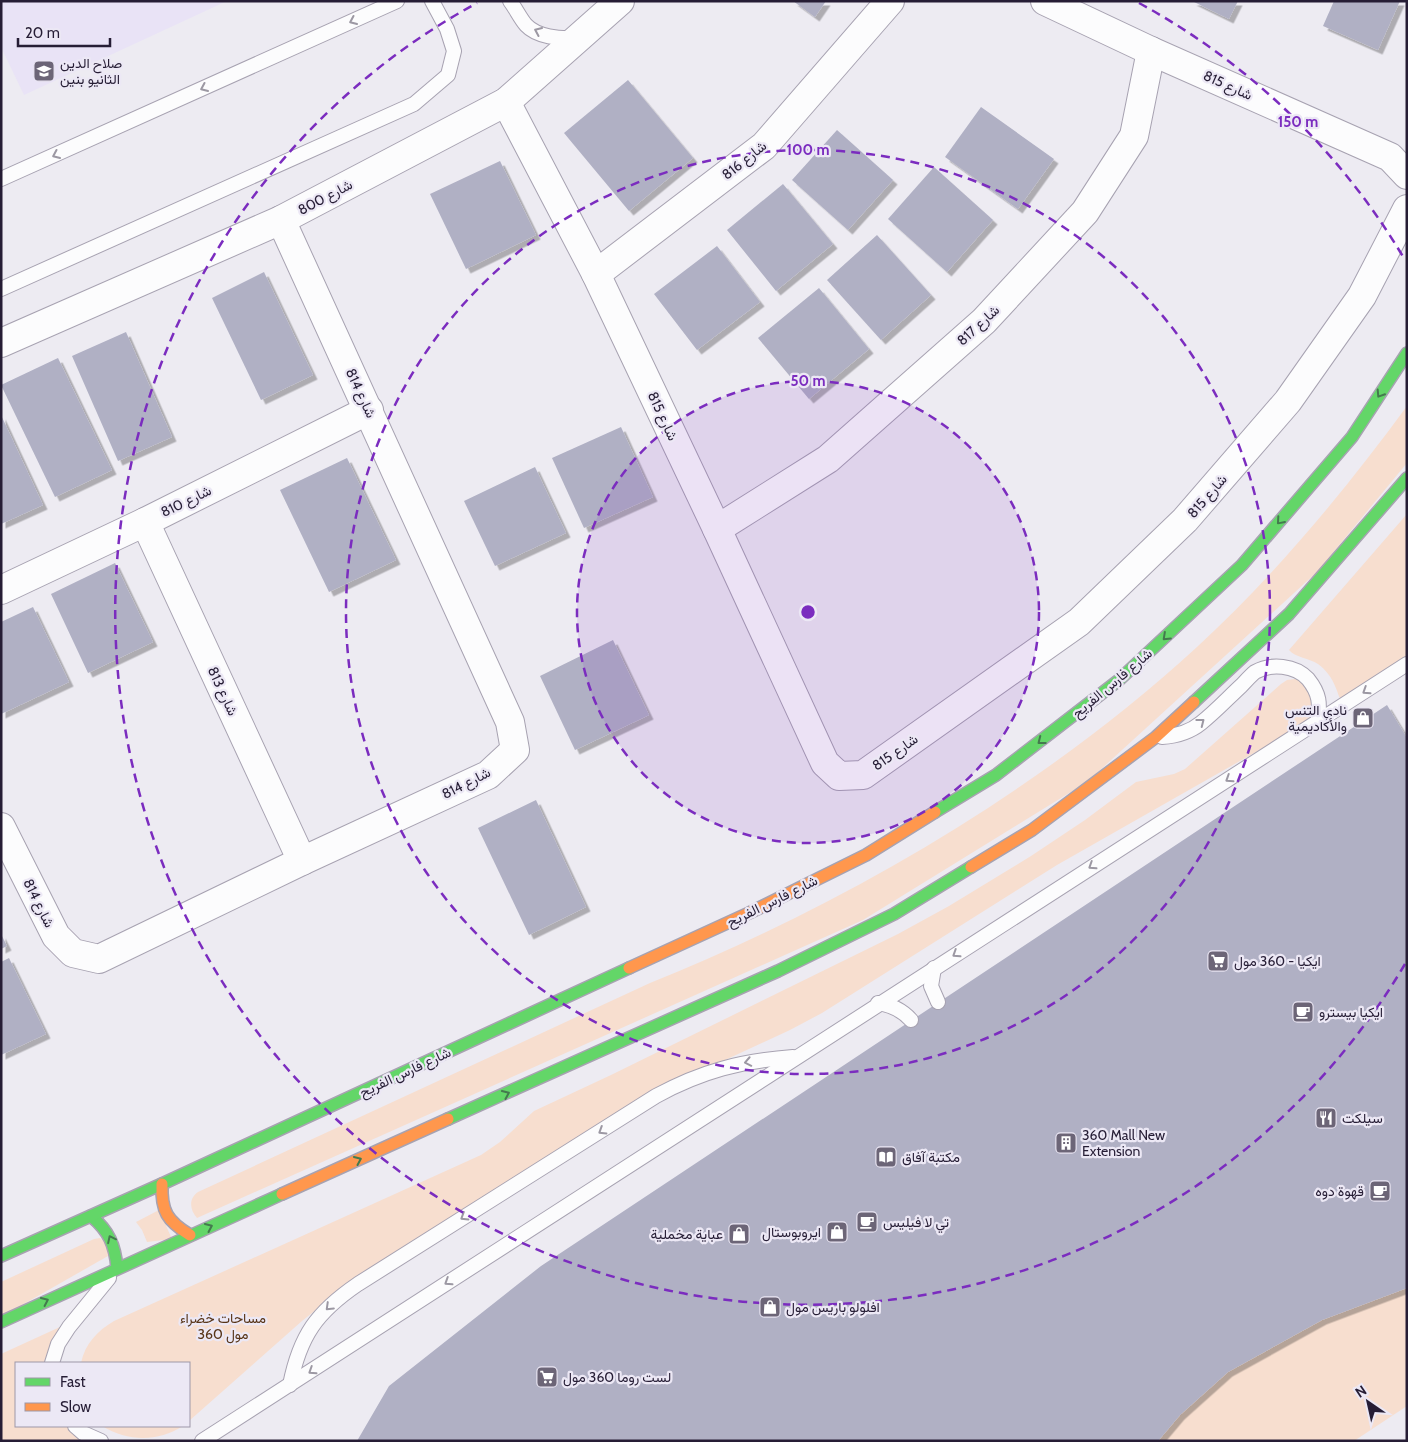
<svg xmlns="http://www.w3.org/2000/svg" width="1408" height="1442" viewBox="0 0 1408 1442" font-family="Cabin,Vazirmatn,sans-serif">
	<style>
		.built { fill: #e9e3f6 }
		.green { fill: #f7decf }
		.building { fill: #b0b0c4; filter: url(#shadow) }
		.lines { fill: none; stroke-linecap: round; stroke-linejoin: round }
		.lane-casing { stroke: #a7a2b1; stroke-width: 16 }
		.street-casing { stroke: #a7a2b1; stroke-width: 30 }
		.fast-casing { stroke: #a7a2b1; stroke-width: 14 }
		.slow-casing { stroke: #a7a2b1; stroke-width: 14 }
		.lane { stroke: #fcfcfd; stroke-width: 14 }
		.street { stroke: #fcfcfd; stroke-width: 28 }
		.fast { stroke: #63d668; stroke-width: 11 }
		.slow { stroke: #ff974d; stroke-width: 11 }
		.oneway { stroke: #9c98a3 }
		.oneway2 { stroke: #447a4e }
		.ring { fill: none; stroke: #7b2cbf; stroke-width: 2.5; stroke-dasharray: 9 6 }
		.labels { text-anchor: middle; stroke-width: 4.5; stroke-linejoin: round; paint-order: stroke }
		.poi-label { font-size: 14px; fill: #261d35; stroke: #ece8f5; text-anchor: start }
		.street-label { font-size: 14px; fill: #261d35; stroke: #ece8f5 }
		.park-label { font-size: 14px; fill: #583518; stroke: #ece8f5 }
		.centre { fill: #7b2cbf; stroke: #ece8f5; stroke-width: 2.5 }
		.ring-label { font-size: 15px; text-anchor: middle; font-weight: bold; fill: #7b2cbf; stroke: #ece8f5; stroke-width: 4.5; stroke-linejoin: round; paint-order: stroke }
	</style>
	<defs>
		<filter id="shadow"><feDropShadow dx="4.5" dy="4.5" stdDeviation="0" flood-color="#0004"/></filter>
	</defs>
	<rect width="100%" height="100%" fill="#edebf2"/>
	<!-- built -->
	<path class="built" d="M1,1H227L24,95L1,47Z"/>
	<!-- green -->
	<g class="green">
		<path d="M1407,406V463L1317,572L1087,782L863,920L197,1218C190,1210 188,1199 198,1192L650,983C846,904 1041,790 1197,647C1275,575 1344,492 1407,406Z"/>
		<path d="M1407,514V660L1342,701C1338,696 1338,692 1335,686C1332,678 1326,670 1318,664C1309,658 1296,658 1289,650Z"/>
		<path d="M1295,679L1306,682L1317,713L1305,724L1057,865L822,1013L790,1030L656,1092L337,1293L302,1321L189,1421V1363H81C85,1344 97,1331 114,1321L481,1155L500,1142L534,1111L611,1075L898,934L949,906L1031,856L1085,820L1136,782L1174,774L1185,769L1281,684L1287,680Z"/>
		<path d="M159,1210L172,1239L147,1242L142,1230L136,1222Z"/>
		<path d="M100,1238L115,1252L1,1317V1282L94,1239Z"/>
		<path d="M1407,1288V1406L1354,1441H1158L1180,1415L1228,1372L1322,1320Z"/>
		<path d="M73,1321L58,1363H16V1426H75L88,1441H1V1354Z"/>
		<path d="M102,1426H183C158,1442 128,1442 102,1426Z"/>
	</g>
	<!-- building -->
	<g class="building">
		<path d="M793,1H826L815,17Z"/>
		<path d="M1192,1H1238L1229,19Z"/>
		<path d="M1334,1H1400L1378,50L1323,26Z"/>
		<path d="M628,80L693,158L629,211L564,133Z"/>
		<path d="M981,107L1054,159L1018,209L945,157Z"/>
		<path d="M837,130L893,180L848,230L792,180Z"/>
		<path d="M500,161L536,235L466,269L430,194Z"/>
		<path d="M934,167L993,220L947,272L888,219Z"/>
		<path d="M783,184L833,244L776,291L727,230Z"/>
		<path d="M877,235L931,295L881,340L827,280Z"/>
		<path d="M717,246L760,302L697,350L654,294Z"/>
		<path d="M264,272L313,375L261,400L212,298Z"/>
		<path d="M819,288L869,349L809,399L758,338Z"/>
		<path d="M126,332L172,437L118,461L72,356Z"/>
		<path d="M58,358L112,470L55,497L1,385Z"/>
		<path d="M1,415L43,505L1,524Z"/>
		<path d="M621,427L653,497L584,528L552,458Z"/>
		<path d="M347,458L396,560L329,592L280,490Z"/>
		<path d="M535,467L566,533L495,566L464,501Z"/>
		<path d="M115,563L153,642L88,673L51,594Z"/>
		<path d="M33,607L69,682L1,714V622Z"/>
		<path d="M613,640L649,715L575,750L540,676Z"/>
		<path d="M1387,705L1407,738V1288L1322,1320L1228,1372L1180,1415L1158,1441H357L389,1386L541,1266Z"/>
		<path d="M536,800L586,907L529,935L478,828Z"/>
		<path d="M1,934L7,946L1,949Z"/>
		<path d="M9,958L46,1034L1,1055V962Z"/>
	</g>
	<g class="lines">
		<!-- lane casing -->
		<g class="lane-casing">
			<g id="lane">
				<path d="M510,1C516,9 520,18 526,25C537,37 560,39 575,38"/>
				<path d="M1,179L397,1"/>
				<path d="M1,289L414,104L448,75L454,51L447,29L432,1"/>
				<path d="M1162,737C1176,736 1190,732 1201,723C1215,712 1228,698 1241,686C1245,682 1250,676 1255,672C1271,663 1295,665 1308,679C1320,694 1320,703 1318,722"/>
				<path d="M934,968L931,986L938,1002"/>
				<path d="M878,1003C892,1005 902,1010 911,1020"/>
				<path d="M52,1363L58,1344L69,1327L109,1278"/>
				<path d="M290,1385C300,1335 317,1312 358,1284L656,1096C702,1071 741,1061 793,1057"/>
				<path d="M75,1426L83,1433L101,1441"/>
				<path d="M202,1441L1407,664"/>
			</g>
		</g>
		<!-- street casing -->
		<g class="street-casing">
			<g id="street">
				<path d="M1045,1L1151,51L1390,157L1407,175"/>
				<path d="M506,102L596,274L717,529L825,763L839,776L863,775L1079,622L1185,520L1288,401L1362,296L1407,209"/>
				<path d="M596,274L764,146L890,1"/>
				<path d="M1,343L281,220L506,102L620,1"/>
				<path d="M145,522L302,861"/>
				<path d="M717,529L828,459L984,321L1085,212L1134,136L1151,51"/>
				<path d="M1,590L145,522L369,410"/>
				<path d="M1,827L56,936L73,953L99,959L302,861L488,775L515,750L510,722L281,220"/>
			</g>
		</g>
		<!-- fast casing -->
		<g class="fast-casing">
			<g id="fast">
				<path d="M1194,702L1289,614L1407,478"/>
				<path d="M935,812L996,775L1119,680L1242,565L1352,437L1407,353"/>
				<path d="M448,1119L778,971L894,914L971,867"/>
				<path d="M91,1216C109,1231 115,1245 117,1268"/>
				<path d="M1,1256L162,1184L629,968"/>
				<path d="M1,1322L282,1194"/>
			</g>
		</g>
		<!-- slow casing -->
		<g class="slow-casing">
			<g id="slow">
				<path d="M971,867L1032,830L1156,737L1194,702"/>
				<path d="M629,968L749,913L866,855L935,812"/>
				<path d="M162,1184C161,1211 167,1221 190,1235"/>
				<path d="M282,1194L448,1119"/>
			</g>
		</g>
		<!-- lane -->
		<use href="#lane" class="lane"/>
		<!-- street -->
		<use href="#street" class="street"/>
		<!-- fast -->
		<use href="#fast" class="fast"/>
		<!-- slow -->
		<use href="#slow" class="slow"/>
	</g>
	<!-- one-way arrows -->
	<defs><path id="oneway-chevron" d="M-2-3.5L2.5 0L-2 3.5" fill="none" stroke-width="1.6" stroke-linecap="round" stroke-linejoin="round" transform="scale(1.25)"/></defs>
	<g class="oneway">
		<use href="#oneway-chevron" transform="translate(353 21) rotate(156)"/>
		<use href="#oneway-chevron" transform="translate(538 31) rotate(-156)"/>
		<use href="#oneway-chevron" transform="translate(204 88) rotate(156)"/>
		<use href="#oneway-chevron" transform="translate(56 155) rotate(156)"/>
		<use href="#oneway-chevron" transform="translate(1366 691) rotate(147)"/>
		<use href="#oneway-chevron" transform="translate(1201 722) rotate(-38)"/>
		<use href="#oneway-chevron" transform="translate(1229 779) rotate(147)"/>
		<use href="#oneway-chevron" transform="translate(1092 866) rotate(147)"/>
		<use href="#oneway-chevron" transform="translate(956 954) rotate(147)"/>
		<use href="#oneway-chevron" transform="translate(748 1062) rotate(169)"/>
		<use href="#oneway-chevron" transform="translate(602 1131) rotate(148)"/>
		<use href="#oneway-chevron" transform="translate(464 1217) rotate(148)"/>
		<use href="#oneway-chevron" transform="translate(448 1282) rotate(147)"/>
		<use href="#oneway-chevron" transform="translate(329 1307) rotate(136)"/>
		<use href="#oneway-chevron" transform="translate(312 1371) rotate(147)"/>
	</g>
	<g class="oneway2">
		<use href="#oneway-chevron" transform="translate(1380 394) rotate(123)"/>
		<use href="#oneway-chevron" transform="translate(1280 521) rotate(131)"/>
		<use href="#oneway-chevron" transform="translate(1166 637) rotate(137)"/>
		<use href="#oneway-chevron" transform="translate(1041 741) rotate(142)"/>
		<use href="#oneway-chevron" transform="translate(506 1094) rotate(-24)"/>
		<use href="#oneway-chevron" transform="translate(358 1160) rotate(-24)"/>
		<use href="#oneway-chevron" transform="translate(209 1227) rotate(-24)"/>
		<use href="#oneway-chevron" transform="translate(111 1239) rotate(-116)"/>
		<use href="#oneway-chevron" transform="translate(45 1301) rotate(-25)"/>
	</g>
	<!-- distance rings -->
	<circle cx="808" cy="612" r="231" fill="#7b2cbf" fill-opacity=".12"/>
	<g class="ring">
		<circle cx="808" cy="612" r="231"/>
		<circle cx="808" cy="612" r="462"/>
		<path d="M1405 964A693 693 0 1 1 477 3M1139 3A693 693 0 0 1 1405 260"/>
	</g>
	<!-- icons -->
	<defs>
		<g id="school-square" transform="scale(1.125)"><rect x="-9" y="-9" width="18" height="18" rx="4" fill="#6c6577" stroke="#ece8f5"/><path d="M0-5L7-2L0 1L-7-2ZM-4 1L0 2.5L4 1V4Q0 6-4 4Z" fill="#fff"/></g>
		<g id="shop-square" transform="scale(1.125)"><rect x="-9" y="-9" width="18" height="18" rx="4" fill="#6c6577" stroke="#ece8f5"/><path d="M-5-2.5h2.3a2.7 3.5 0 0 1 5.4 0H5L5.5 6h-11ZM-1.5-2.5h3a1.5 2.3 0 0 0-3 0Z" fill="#fff"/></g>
		<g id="supermarket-square" transform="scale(1.125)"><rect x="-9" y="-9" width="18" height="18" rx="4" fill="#6c6577" stroke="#ece8f5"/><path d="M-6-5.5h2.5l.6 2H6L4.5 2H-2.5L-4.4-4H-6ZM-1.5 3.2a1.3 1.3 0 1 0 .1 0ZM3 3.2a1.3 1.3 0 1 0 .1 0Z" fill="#fff"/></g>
		<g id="cafe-square" transform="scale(1.125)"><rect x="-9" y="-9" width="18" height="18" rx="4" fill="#6c6577" stroke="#ece8f5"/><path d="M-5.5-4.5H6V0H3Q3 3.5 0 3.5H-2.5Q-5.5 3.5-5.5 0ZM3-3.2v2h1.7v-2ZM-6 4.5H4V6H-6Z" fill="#fff"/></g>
		<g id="restaurant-square" transform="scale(1.125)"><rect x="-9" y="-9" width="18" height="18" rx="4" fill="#6c6577" stroke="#ece8f5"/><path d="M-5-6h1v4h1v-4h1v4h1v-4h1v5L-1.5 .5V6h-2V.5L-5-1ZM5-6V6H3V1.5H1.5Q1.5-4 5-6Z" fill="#fff"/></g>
		<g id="building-square" transform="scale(1.125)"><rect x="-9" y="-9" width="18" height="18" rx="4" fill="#6c6577" stroke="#ece8f5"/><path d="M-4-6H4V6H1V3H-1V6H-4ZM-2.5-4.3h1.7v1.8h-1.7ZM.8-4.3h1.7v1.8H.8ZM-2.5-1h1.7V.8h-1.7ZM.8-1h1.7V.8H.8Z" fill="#fff"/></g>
		<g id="library-square" transform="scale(1.125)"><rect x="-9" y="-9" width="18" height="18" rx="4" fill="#6c6577" stroke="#ece8f5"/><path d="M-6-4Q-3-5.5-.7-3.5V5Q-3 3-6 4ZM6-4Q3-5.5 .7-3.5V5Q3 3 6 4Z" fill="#fff"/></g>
	</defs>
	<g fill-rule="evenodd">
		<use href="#school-square" x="44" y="71"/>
		<use href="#shop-square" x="1363" y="718"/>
		<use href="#supermarket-square" x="1218" y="961"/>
		<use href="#cafe-square" x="1303" y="1012"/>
		<use href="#restaurant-square" x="1326" y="1118"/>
		<use href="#building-square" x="1066" y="1143"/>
		<use href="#library-square" x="886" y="1157"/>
		<use href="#cafe-square" x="1380" y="1191"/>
		<use href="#cafe-square" x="867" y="1222"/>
		<use href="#shop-square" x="837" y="1232"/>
		<use href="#shop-square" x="739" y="1234"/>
		<use href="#shop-square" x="770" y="1307"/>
		<use href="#supermarket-square" x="547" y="1377"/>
	</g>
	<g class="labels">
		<!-- poi labels -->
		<g class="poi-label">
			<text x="60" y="68">صلاح الدين<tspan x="60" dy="16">الثانيو بنين</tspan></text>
			<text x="1347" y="715" text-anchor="end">نادي التنس<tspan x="1347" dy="16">والأكاديمية</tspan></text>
			<text x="1234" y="966">ايكيا - 360 مول</text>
			<text x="1319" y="1017">ايكيا بيسترو</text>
			<text x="1342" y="1123">سيلكت</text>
			<text x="1082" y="1140">360 Mall New<tspan x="1082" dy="16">Extension</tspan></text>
			<text x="902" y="1162">مكتبة آفاق</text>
			<text x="1364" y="1196" text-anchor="end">قهوة دوه</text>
			<text x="883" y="1227">تي لا فيليس</text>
			<text x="821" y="1237" text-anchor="end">ايروبوستال</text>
			<text x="723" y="1239" text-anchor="end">عباية مخملية</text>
			<text x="786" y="1312">افلولو باريس مول</text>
			<text x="563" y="1382">لست روما 360 مول</text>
		</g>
		<!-- street labels -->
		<g class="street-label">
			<text transform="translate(1228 85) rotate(24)" y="5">شارع 815</text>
			<text transform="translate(744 160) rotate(-39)" y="5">شارع 816</text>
			<text transform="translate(325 197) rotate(-28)" y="5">شارع 800</text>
			<text transform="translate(978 325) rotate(-43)" y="5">شارع 817</text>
			<text transform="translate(361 393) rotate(65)" y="5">شارع 814</text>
			<text transform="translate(663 416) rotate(65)" y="5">شارع 815</text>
			<text transform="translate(1207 496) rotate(-49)" y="5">شارع 815</text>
			<text transform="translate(186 501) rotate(-26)" y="5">شارع 810</text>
			<text transform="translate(1112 683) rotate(-40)" y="5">شارع فارس الفريح</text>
			<text transform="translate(223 691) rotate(65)" y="5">شارع 813</text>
			<text transform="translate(895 752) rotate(-35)" y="5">شارع 815</text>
			<text transform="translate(466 783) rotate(-27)" y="5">شارع 814</text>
			<text transform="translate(772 901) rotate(-26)" y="5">شارع فارس الفريح</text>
			<text transform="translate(39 903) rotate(64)" y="5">شارع 814</text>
			<text transform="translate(405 1072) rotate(-25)" y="5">شارع فارس الفريح</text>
		</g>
		<!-- park labels -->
		<g class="park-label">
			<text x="223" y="1323">مساحات خضراء<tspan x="223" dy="16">360 مول</tspan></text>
		</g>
	</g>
	<circle cx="808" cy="612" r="8" class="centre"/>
	<g class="ring-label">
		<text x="1298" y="127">150 m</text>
		<text x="808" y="155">100 m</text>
		<text x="808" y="386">50 m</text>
	</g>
	<!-- border -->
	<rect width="1408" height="1442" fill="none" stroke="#261d35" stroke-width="5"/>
	<!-- legend -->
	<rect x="15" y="1362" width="175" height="65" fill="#ece8f5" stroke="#9d97a8"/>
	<rect x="25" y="1378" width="25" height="8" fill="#63d668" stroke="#9d97a8"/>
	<text x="60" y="1387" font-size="15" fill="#261d35">Fast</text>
	<rect x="25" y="1403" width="25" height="8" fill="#ff974d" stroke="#9d97a8"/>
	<text x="60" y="1412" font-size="15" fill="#261d35">Slow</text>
	<!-- north arrow -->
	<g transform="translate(1368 1402) rotate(326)" stroke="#ece8f5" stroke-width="4" paint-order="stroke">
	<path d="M0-4L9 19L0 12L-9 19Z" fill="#261d35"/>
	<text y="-8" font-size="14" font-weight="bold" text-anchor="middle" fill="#261d35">N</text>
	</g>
	<!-- scale -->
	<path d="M18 38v8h92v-8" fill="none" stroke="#261d35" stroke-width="2.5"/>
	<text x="25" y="38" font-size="15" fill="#261d35" stroke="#ece8f5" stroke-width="4" paint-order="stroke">20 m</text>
</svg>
